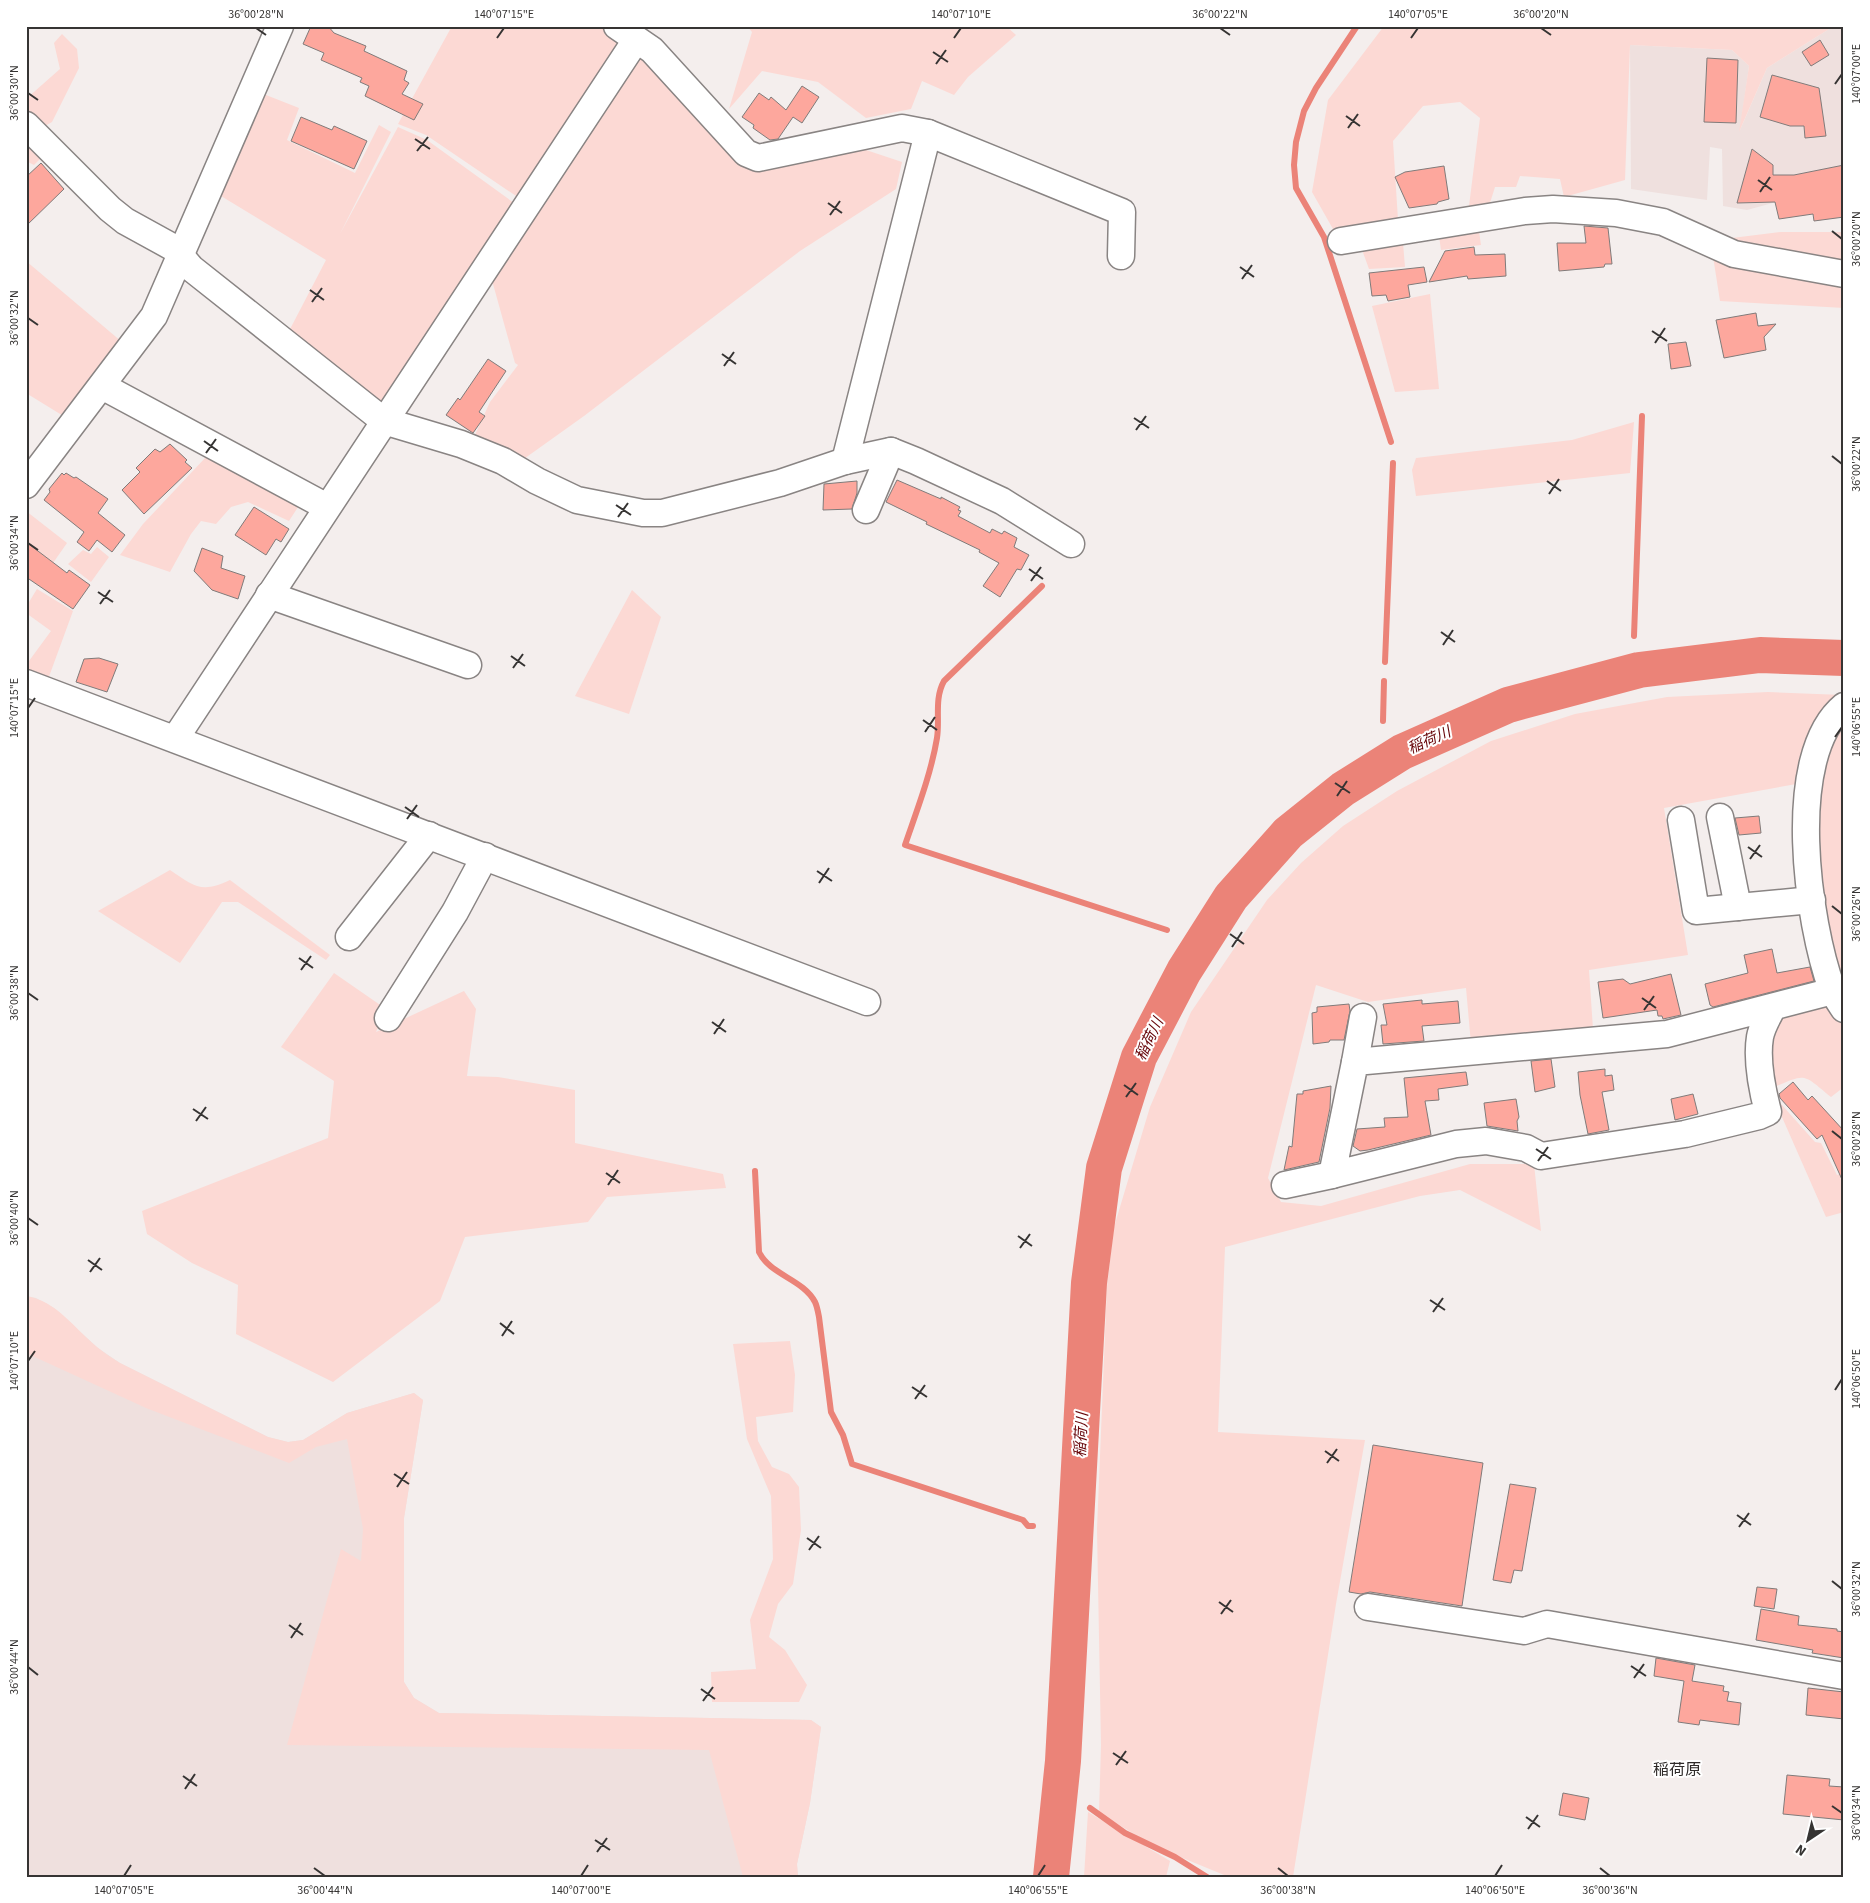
<svg xmlns="http://www.w3.org/2000/svg" width="1870" height="1903" viewBox="0 0 1870 1903" font-family="'Source Sans 3','Noto Sans JP',sans-serif">
	<style>
		.built { fill: #efe0de }
		.green { fill: #fcd9d4 }
		.lines { fill: none; stroke-linecap: round; stroke-linejoin: round }
		.stream { stroke: #eb8378; stroke-width: 6 }
		.river { stroke: #eb8378; stroke-width: 36 }
		.building { fill: #fda79d; stroke: #807b7a }
		.minor-casing { stroke: #898483; stroke-width: 29 }
		.minor { stroke: #fff; stroke-width: 26 }
		.ticks { fill: none; stroke: #363433; stroke-width: 2 }
		.labels { text-anchor: middle; stroke-width: 4; stroke-linejoin: round; paint-order: stroke }
		.water-label { font-size: 15px; font-style: italic; fill: #650307; stroke: #fff }
		.quarter-label { font-size: 16px; fill: #2f2b2a; stroke: #fff }
		.neatline { fill: none; stroke: #363433; stroke-width: 2 }
		.ticks-label { font-size: 12px; text-anchor: middle; fill: #363433 }
	</style>
	<rect width="100%" height="100%" fill="#f4eeed"/>
	<!-- built -->
	<g class="built">
		<path d="M1834,26H1844V189L1802,195L1747,210L1723,206L1722,149L1710,147L1707,200L1631,189L1630,45L1732,50L1749,66L1740,130L1767,68Z"/>
		<path d="M26,1296L36,1298L54,1308L98,1348L120,1363L268,1437L288,1442L303,1440L347,1413L414,1393L423,1400L404,1518V1682L414,1698L439,1713L811,1720L821,1727L810,1803L797,1864L798,1877H26Z"/>
	</g>
	<!-- green -->
	<g class="green">
		<path d="M452,26H603L610,31L621,45L522,200L426,135L398,124Z"/>
		<path d="M747,26H1006L1016,35L968,77L954,95L922,81L911,109L866,118L818,82L762,71L729,109L752,32Z"/>
		<path d="M1384,26H1834L1767,68L1739,132L1749,66L1732,50L1630,45L1625,180L1564,197L1560,179L1520,176L1516,187H1495L1489,206H1469L1480,118L1460,102L1423,106L1393,141L1398,220L1333,229L1312,192L1328,100Z"/>
		<path d="M62,34L77,49L79,68L52,122L43,127L26,112V99L60,69L54,43Z"/>
		<path d="M648,55L739,155L854,146L902,162L896,189L800,251L584,416L521,461L474,437L490,402L518,365L515,363L493,284L487,277L636,56Z"/>
		<path d="M261,93L299,108L287,140L355,173L379,125L391,132L340,234L398,127L427,140L514,203L390,401L378,402L288,333L326,260L221,196Z"/>
		<path d="M26,139L43,156L34,165L26,161Z"/>
		<path d="M1479,231L1481,245L1441,250L1439,236Z"/>
		<path d="M1781,232H1844V269L1736,249L1732,238Z"/>
		<path d="M1403,243L1405,267L1369,269L1361,247Z"/>
		<path d="M1712,250L1844,280V308L1720,301Z"/>
		<path d="M26,261L122,342L65,417L26,393Z"/>
		<path d="M1430,294L1439,389L1395,392L1372,306Z"/>
		<path d="M1634,422L1630,473L1416,496L1412,470L1416,458L1572,440Z"/>
		<path d="M206,457L300,504L289,521L248,502L231,507L216,524L201,521L191,534L170,572L120,555L143,524Z"/>
		<path d="M26,511L67,543L53,563L26,541Z"/>
		<path d="M97,547L109,557L91,582L68,564L83,550L91,554Z"/>
		<path d="M37,589L73,611L47,682L26,674V660L29,661L51,631L26,613V607Z"/>
		<path d="M632,590L661,617L629,714L575,696Z"/>
		<path d="M1768,692L1843,695L1802,783L1664,808L1688,955L1589,970L1593,1029L1471,1044L1466,988L1368,1002L1316,985L1268,1178L1281,1202L1321,1206L1470,1164H1534L1541,1231L1460,1190L1420,1196L1225,1247L1218,1432L1365,1440L1336,1604L1293,1877H1229L1156,1847L1099,1813L1101,1745L1097,1529L1107,1286L1114,1227L1150,1107L1191,1012L1267,900L1301,863L1343,826L1397,791L1491,741L1575,714L1667,697Z"/>
		<path d="M1844,718V992L1827,955L1815,849L1819,763Z"/>
		<path d="M170,870C194,886 201,894 230,880L330,955L326,960L238,902H222L180,963L98,911Z"/>
		<path d="M334,973L386,1009L376,1032L464,991L476,1009L467,1076L498,1077L575,1090V1143L723,1174L726,1188L607,1197L588,1222L465,1237L440,1301L333,1382L236,1334L238,1285L192,1263L147,1234L142,1211L328,1138L334,1081L281,1047Z"/>
		<path d="M1829,1000L1844,1027V1087L1831,1097C1802,1073 1807,1073 1772,1088L1766,1035L1779,1015Z"/>
		<path d="M1781,1104L1815,1142L1821,1143L1837,1175L1844,1172V1212L1826,1217L1778,1108Z"/>
		<path d="M26,1296C57,1301 75,1329 97,1347C104,1353 112,1358 120,1363L268,1437L288,1442L303,1440L347,1413L414,1393L423,1400L404,1518V1682L414,1698L439,1713L811,1720L821,1727L810,1803L797,1864L798,1877H743L709,1750L287,1745L341,1549L361,1561L363,1529L347,1439L316,1447L289,1463L146,1408L26,1353Z"/>
		<path d="M790,1341L795,1375L793,1412L756,1417L758,1441L772,1467L789,1474L799,1487L801,1530L793,1584L778,1604L769,1637L785,1650L807,1685L799,1702H712L711,1672L756,1669L750,1620L773,1559L771,1496L747,1439L733,1344Z"/>
		<path d="M1088,1812L1170,1861L1166,1877H1084Z"/>
	</g>
	<g class="lines">
		<!-- stream -->
		<g class="stream">
			<path d="M1357,26L1316,88L1304,111L1296,142L1294,165L1296,188L1324,237L1391,442"/>
			<path d="M1042,586L944,681C934,699 940,719 937,738C931,774 917,810 905,845L1167,930"/>
			<path d="M1634,636L1642,416"/>
			<path d="M1385,662L1393,463"/>
			<path d="M1383,721L1384,681"/>
			<path d="M755,1171L759,1252C770,1275 803,1279 815,1302C817,1306 818,1312 819,1317L831,1412L843,1435L852,1464L1023,1520L1028,1526H1033"/>
			<path d="M1090,1808L1125,1833L1175,1857L1207,1877"/>
		</g>
		<!-- river -->
		<path class="river" d="M1051,1877L1063,1761L1089,1283L1104,1168L1139,1057L1184,971L1231,897L1288,833L1343,789L1402,752L1508,705L1639,670L1760,655L1844,658"/>
	</g>
	<!-- building -->
	<g class="building">
		<path d="M311,26H328L334,33L366,46L364,51L407,71L404,80L409,83L402,94L423,104L414,120L365,96L369,86L360,82L362,78L321,60L324,53L303,44Z"/>
		<path d="M1820,40L1829,55L1811,66L1802,52Z"/>
		<path d="M1707,58L1738,60L1736,123L1704,122Z"/>
		<path d="M1772,75L1819,88L1826,136L1805,138L1804,126H1790L1760,117Z"/>
		<path d="M802,86L819,97L802,123L793,117L778,139L770,140L753,128L754,125L742,117L759,93L769,100L771,97L786,110Z"/>
		<path d="M301,117L332,130L334,126L367,141L354,169L291,141Z"/>
		<path d="M1752,149L1773,165V175H1794L1844,165V217L1814,221L1813,214L1779,219L1775,202L1737,203Z"/>
		<path d="M41,163L64,189L26,226V177Z"/>
		<path d="M1444,166L1449,199L1438,202L1437,204L1409,208L1395,177L1405,172Z"/>
		<path d="M1584,226L1608,228L1612,264H1605L1604,267L1559,271L1557,243H1586Z"/>
		<path d="M1474,247L1475,255L1505,254L1506,276L1468,279L1467,276L1429,282L1445,251Z"/>
		<path d="M1424,267L1427,282L1408,285L1410,297L1388,301L1386,295L1372,296L1369,273Z"/>
		<path d="M1756,313L1758,326L1776,324L1764,337L1766,350L1724,358L1716,320Z"/>
		<path d="M1686,342L1691,366L1671,369L1668,344Z"/>
		<path d="M488,359L506,371L479,412L485,416L473,433L446,415L458,398L460,400Z"/>
		<path d="M170,444L187,460L185,462L192,468L144,514L122,490L140,472L136,468L155,449L160,452Z"/>
		<path d="M62,473L64,475L66,473L74,478L76,477L108,499L98,513L125,535L112,552L97,540L89,551L77,542L84,532L44,500L50,492L49,489Z"/>
		<path d="M897,480L941,499V497L960,507L958,510L961,511L958,516L990,533L992,529L1002,534L1004,531L1017,538L1014,547L1029,555L1021,570L1017,569L1000,597L983,586L999,563L979,552L980,550L926,524L927,522L886,502Z"/>
		<path d="M857,481V493L852,509L823,510L824,484Z"/>
		<path d="M254,507L289,529L281,542L276,539L266,555L235,535Z"/>
		<path d="M26,542L67,573L69,570L90,585L73,609L26,577Z"/>
		<path d="M202,548L223,556L221,568L245,576L238,599L212,590L194,571Z"/>
		<path d="M99,658L118,664L107,692L76,682L84,659Z"/>
		<path d="M1759,816L1761,833L1739,835L1735,818Z"/>
		<path d="M1772,949L1777,973L1810,967L1814,981L1713,1007L1710,1005L1705,984L1748,973L1744,955Z"/>
		<path d="M1671,974L1681,1015L1663,1019L1662,1016H1658L1657,1010L1603,1018L1598,982L1623,979L1630,984Z"/>
		<path d="M1422,1000V1004L1458,1001L1460,1023L1422,1026L1424,1041L1383,1044L1381,1025H1387L1383,1004Z"/>
		<path d="M1349,1004L1350,1011L1344,1040H1330L1329,1042L1313,1044L1312,1013L1317,1012V1007Z"/>
		<path d="M1551,1059L1555,1087L1535,1092L1531,1061Z"/>
		<path d="M1605,1069V1076L1612,1075L1614,1090L1602,1092L1609,1130L1588,1134L1580,1095L1578,1072Z"/>
		<path d="M1466,1072L1468,1085L1438,1089L1439,1100L1425,1101L1431,1135L1368,1150L1360,1151L1353,1146L1357,1129L1385,1127L1384,1118L1408,1117L1404,1078Z"/>
		<path d="M1793,1082L1808,1100L1812,1096L1844,1131V1184L1822,1135L1817,1139L1780,1098L1779,1094Z"/>
		<path d="M1331,1086L1330,1108L1319,1162L1284,1170L1289,1146L1292,1147L1297,1094H1303V1091Z"/>
		<path d="M1693,1094L1698,1114L1675,1120L1671,1099Z"/>
		<path d="M1516,1099L1519,1117L1517,1121L1518,1131L1487,1126L1484,1103Z"/>
		<path d="M1373,1445L1483,1463L1462,1606L1370,1592L1361,1594L1349,1592Z"/>
		<path d="M1510,1484L1536,1488L1522,1571L1514,1570L1511,1583L1493,1580Z"/>
		<path d="M1757,1587L1777,1589L1774,1609L1754,1606Z"/>
		<path d="M1761,1609L1799,1616L1798,1625L1837,1629V1631L1844,1632V1658L1812,1653L1813,1650L1756,1640Z"/>
		<path d="M1656,1658L1695,1665L1692,1681L1724,1686L1723,1691L1729,1692L1727,1701L1741,1703L1739,1725L1700,1720L1699,1725L1678,1722L1684,1681L1654,1676Z"/>
		<path d="M1808,1688L1844,1692V1719L1806,1715Z"/>
		<path d="M1787,1775L1830,1779L1829,1786L1844,1787V1820L1783,1814Z"/>
		<path d="M1563,1793L1589,1798L1585,1820L1559,1815Z"/>
	</g>
	<g class="lines">
		<!-- minor casing -->
		<g class="minor-casing">
			<g id="minor">
				<path d="M617,26L652,50L746,153L758,158L902,128L928,133L1122,212L1121,256"/>
				<path d="M26,125L110,209L125,221L174,248L191,268L384,421L461,444L503,461L537,481L577,500L643,513H662L780,483L845,461L891,451L916,461L1002,501L1071,544"/>
				<path d="M1341,241L1525,211L1553,209L1616,213L1663,222L1734,254L1844,274"/>
				<path d="M102,386L327,507"/>
				<path d="M845,461L928,133"/>
				<path d="M26,485L154,316L280,26"/>
				<path d="M866,510L891,451"/>
				<path d="M269,595L468,665"/>
				<path d="M26,683L867,1002"/>
				<path d="M1844,706C1783,756 1808,924 1832,989C1835,996 1840,1003 1844,1009"/>
				<path d="M175,739L636,40"/>
				<path d="M1720,817L1738,907"/>
				<path d="M1681,820L1696,911L1812,900"/>
				<path d="M349,937L429,835"/>
				<path d="M1773,1007C1768,1017 1762,1026 1760,1037C1756,1061 1762,1089 1768,1112L1759,1116L1685,1134L1541,1156L1526,1148L1486,1141L1456,1144L1332,1175L1355,1062L1667,1034L1833,991"/>
				<path d="M388,1018L455,912L485,856"/>
				<path d="M1355,1062L1363,1017"/>
				<path d="M1285,1185L1332,1175"/>
				<path d="M1368,1607L1524,1631L1547,1624L1844,1676"/>
			</g>
		</g>
		<!-- minor -->
		<use href="#minor" class="minor"/>
	</g>
	<!-- ticks -->
	<path class="ticks" d="M256,28L266,35M1220,28L1230,35M1541,28L1551,35M497,38L504,28M954,38L961,28M1411,38L1418,28M933,52L948,62M936,64L946,50M1835,84L1842,74M28,93L38,100M1346,116L1360,126M1348,128L1358,114M415,139L430,149M417,151L428,137M1758,180L1772,190M1760,192L1770,177M828,203L842,213M830,215L840,201M1832,231L1842,239M1240,267L1254,277M1242,279L1252,265M310,290L324,300M312,302L322,288M28,318L38,325M1652,331L1667,341M1655,343L1665,328M722,354L736,364M724,366L734,352M1134,418L1149,428M1136,430L1146,416M204,441L218,451M206,453L216,439M1832,456L1842,464M1547,481L1561,491M1549,494L1559,479M616,505L631,515M618,517L628,503M28,543L38,550M1029,569L1043,579M1031,581L1041,567M98,592L113,602M100,604L110,590M1441,632L1455,642M1443,645L1453,630M511,656L525,666M513,668L523,654M28,708L35,698M923,720L937,730M925,732L935,717M1835,737L1842,727M1335,783L1350,793M1337,796L1347,781M405,807L419,817M407,819L417,805M1748,847L1762,857M1750,859L1760,845M817,871L832,881M819,883L829,868M1832,906L1842,914M1230,934L1244,944M1232,947L1242,932M299,958L313,968M301,970L311,956M28,993L38,1000M1642,998L1656,1008M1644,1010L1654,996M712,1022L726,1032M714,1034L724,1019M1124,1085L1138,1095M1126,1097L1136,1083M193,1109L208,1119M196,1121L206,1107M1832,1131L1842,1139M1536,1149L1551,1159M1538,1161L1548,1147M606,1173L620,1183M608,1185L618,1170M28,1218L38,1225M1018,1236L1032,1246M1020,1248L1030,1234M88,1260L102,1270M90,1272L100,1258M1430,1300L1445,1310M1433,1312L1443,1298M500,1323L514,1334M502,1336L512,1321M28,1361L35,1351M912,1387L927,1397M1835,1390L1842,1379M915,1399L925,1385M1325,1451L1339,1461M1327,1463L1337,1449M394,1474L409,1484M397,1487L407,1472M1737,1515L1751,1525M1739,1527L1749,1513M807,1538L821,1548M809,1550L819,1536M1832,1581L1842,1589M1219,1602L1233,1612M1221,1614L1231,1600M289,1625L303,1635M291,1638L301,1623M1631,1666L1646,1676M28,1667L38,1675M1634,1678L1644,1664M701,1689L715,1699M703,1701L713,1687M1113,1753L1128,1763M1116,1765L1126,1751M183,1776L197,1786M185,1789L195,1774M1832,1806L1842,1813M1526,1817L1540,1827M1528,1829L1538,1815M595,1840L610,1850M597,1852L607,1838M314,1868L325,1876M1278,1868L1288,1876M1600,1868L1610,1876M124,1876L131,1865M581,1876L588,1865M1038,1876L1045,1865M1495,1876L1502,1865"/>
	<g class="labels">
		<!-- water labels -->
		<g class="water-label">
			<text transform="translate(1429 740) rotate(-24)" y="5">稲荷川</text>
			<text transform="translate(1149 1039) rotate(-64)" y="5">稲荷川</text>
			<text transform="translate(1081 1435) rotate(-87)" y="5">稲荷川</text>
		</g>
		<!-- quarter labels -->
		<g class="quarter-label">
			<text x="1677" y="1775">稲荷原</text>
		</g>
	</g>
	<!-- border -->
	<rect width="1870" height="1903" fill="none" stroke="#ffffff" stroke-width="55"/>
	<!-- north arrow -->
	<g transform="translate(1808 1840) rotate(215)" stroke="#ffffff" stroke-width="4" paint-order="stroke">
	<path d="M0-4L9 19L0 12L-9 19Z" fill="#363433"/>
	<text y="-8" font-size="14" font-weight="bold" text-anchor="middle" fill="#363433">N</text>
	</g>
	<rect x="28" y="28" width="1814" height="1848" class="neatline"/>
	<g class="ticks-label">
		<text x="256" y="18">36°00'28"N</text>
		<text x="504" y="18">140°07'15"E</text>
		<text x="961" y="18">140°07'10"E</text>
		<text x="1220" y="18">36°00'22"N</text>
		<text x="1418" y="18">140°07'05"E</text>
		<text x="1541" y="18">36°00'20"N</text>
		<text transform="translate(1856 74) rotate(-90)" y="4">140°07'00"E</text>
		<text transform="translate(14 93) rotate(-90)" y="4">36°00'30"N</text>
		<text transform="translate(1856 239) rotate(-90)" y="4">36°00'20"N</text>
		<text transform="translate(14 318) rotate(-90)" y="4">36°00'32"N</text>
		<text transform="translate(1856 464) rotate(-90)" y="4">36°00'22"N</text>
		<text transform="translate(14 543) rotate(-90)" y="4">36°00'34"N</text>
		<text transform="translate(14 708) rotate(-90)" y="4">140°07'15"E</text>
		<text transform="translate(1856 727) rotate(-90)" y="4">140°06'55"E</text>
		<text transform="translate(1856 914) rotate(-90)" y="4">36°00'26"N</text>
		<text transform="translate(14 993) rotate(-90)" y="4">36°00'38"N</text>
		<text transform="translate(1856 1139) rotate(-90)" y="4">36°00'28"N</text>
		<text transform="translate(14 1218) rotate(-90)" y="4">36°00'40"N</text>
		<text transform="translate(14 1361) rotate(-90)" y="4">140°07'10"E</text>
		<text transform="translate(1856 1379) rotate(-90)" y="4">140°06'50"E</text>
		<text transform="translate(1856 1589) rotate(-90)" y="4">36°00'32"N</text>
		<text transform="translate(14 1667) rotate(-90)" y="4">36°00'44"N</text>
		<text transform="translate(1856 1813) rotate(-90)" y="4">36°00'34"N</text>
		<text x="124" y="1894">140°07'05"E</text>
		<text x="325" y="1894">36°00'44"N</text>
		<text x="581" y="1894">140°07'00"E</text>
		<text x="1038" y="1894">140°06'55"E</text>
		<text x="1288" y="1894">36°00'38"N</text>
		<text x="1495" y="1894">140°06'50"E</text>
		<text x="1610" y="1894">36°00'36"N</text>
	</g>
</svg>
